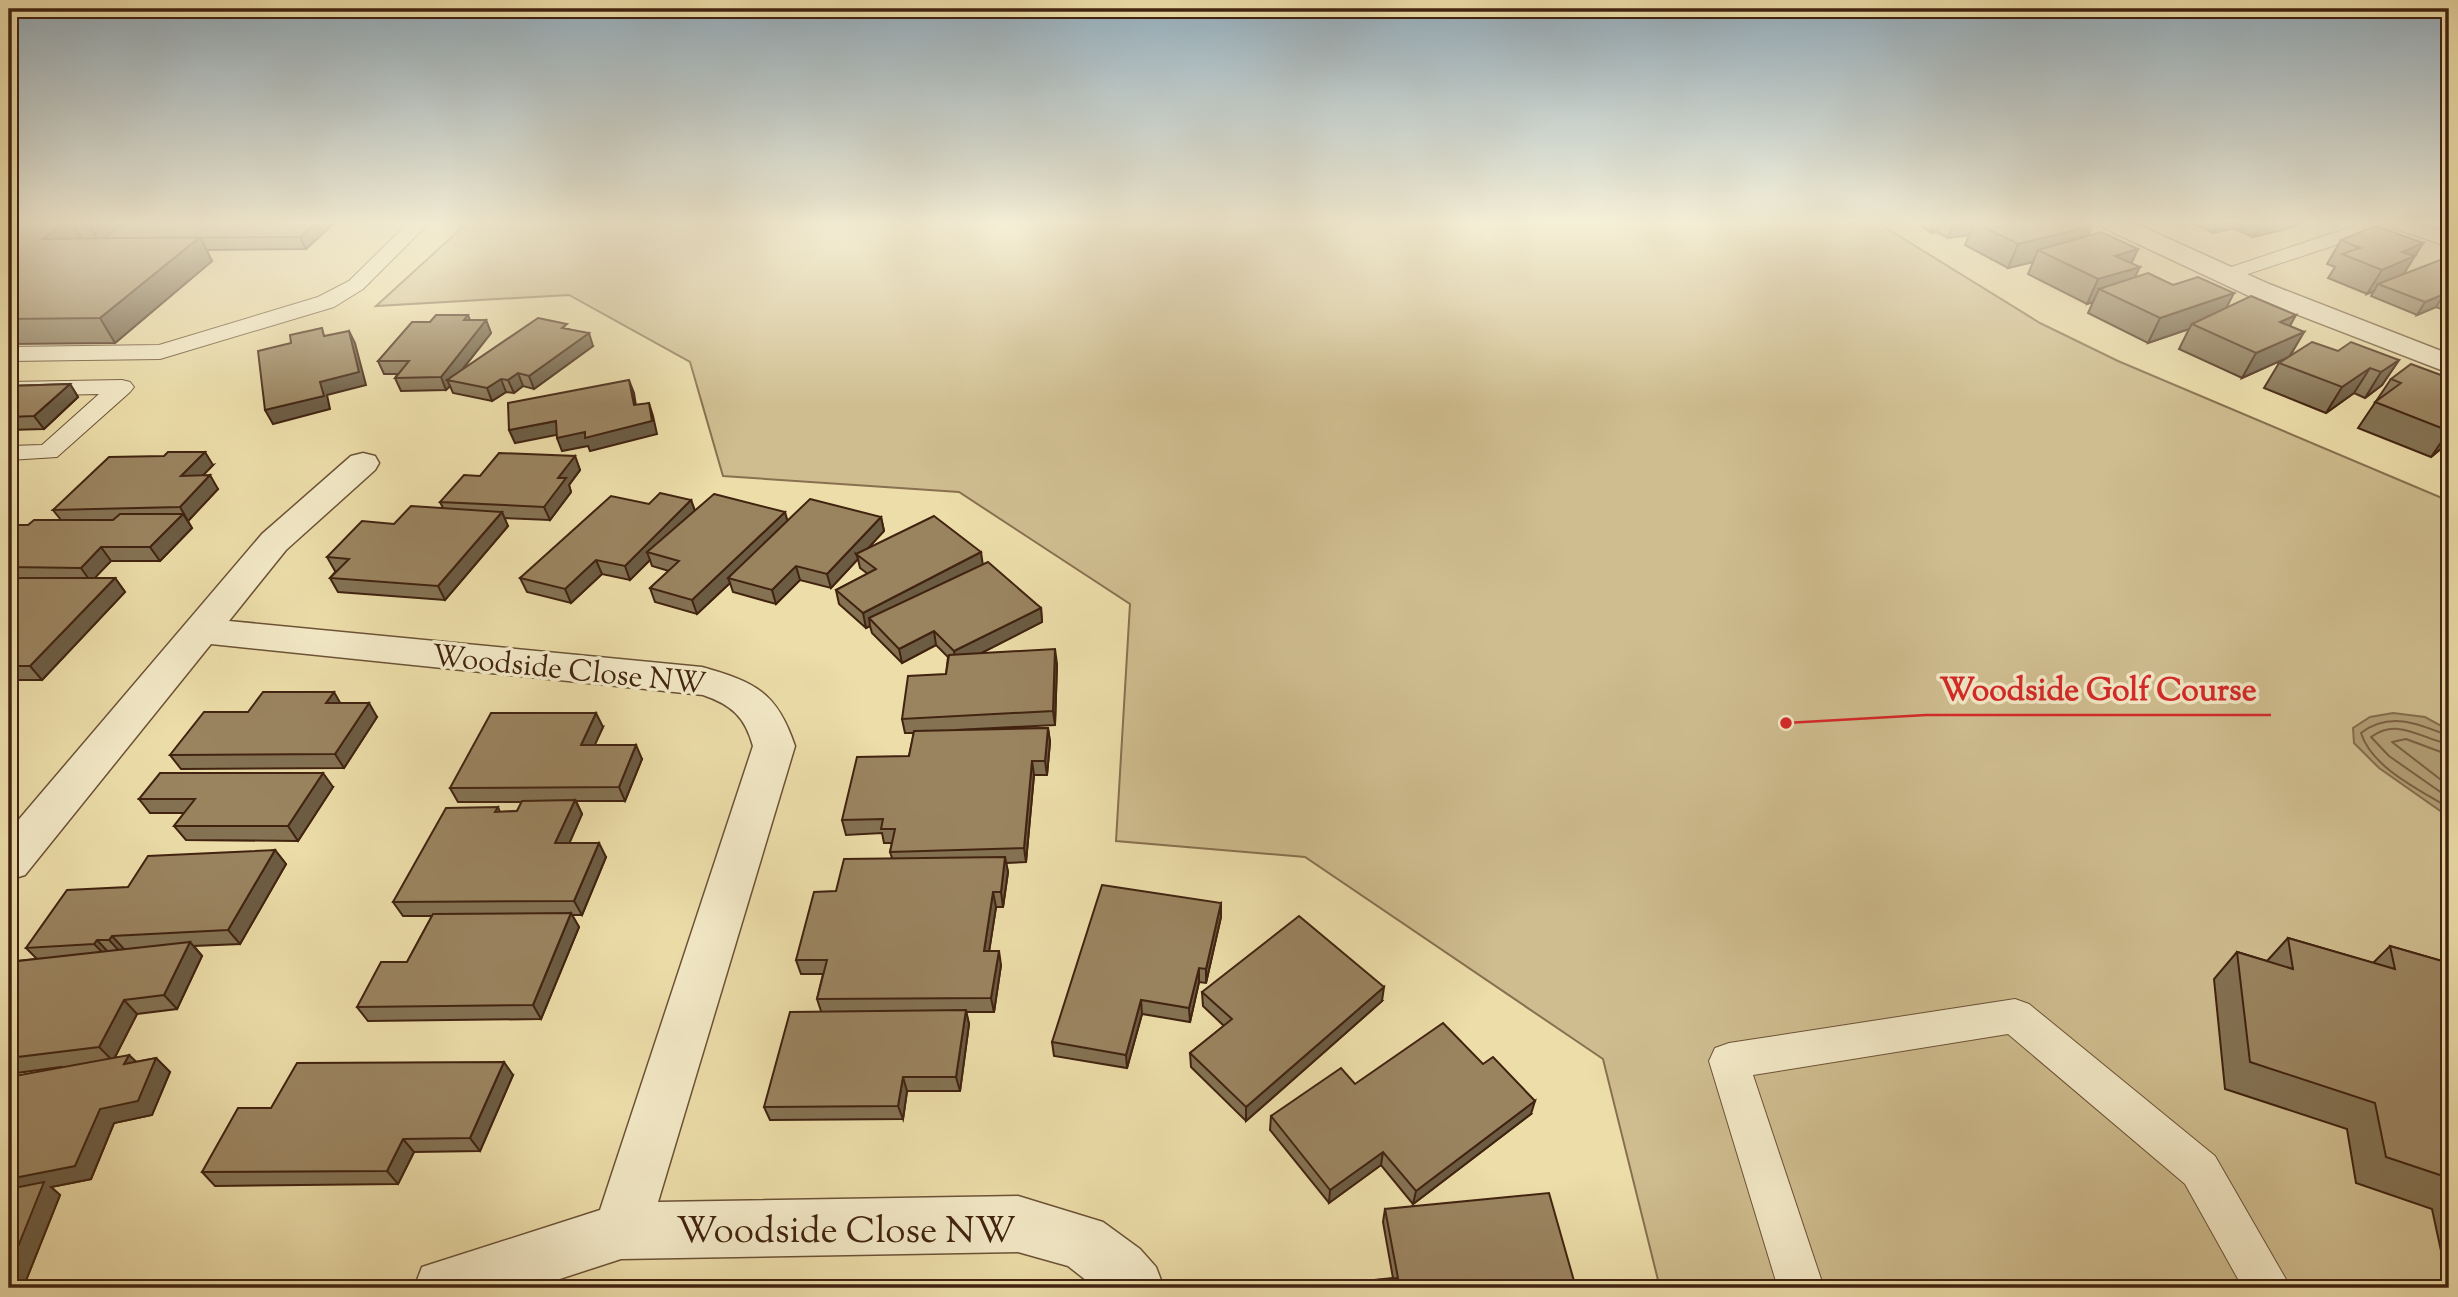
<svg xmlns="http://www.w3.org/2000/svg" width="2458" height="1297" viewBox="0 0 2458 1297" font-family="'Sorts Mill Goudy',serif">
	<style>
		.green { fill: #cfbd8f; stroke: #887050; stroke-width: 2 }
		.water { fill: #b29e75; stroke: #856d4d; stroke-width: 2 }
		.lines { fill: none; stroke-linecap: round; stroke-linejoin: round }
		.shore { stroke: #7a6042; stroke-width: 2 }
		.lane-casing { stroke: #6c5236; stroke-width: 2 }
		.street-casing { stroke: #6c5236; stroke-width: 3 }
		.lane { fill: #f3e9c7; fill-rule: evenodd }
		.street { fill: #f3e9c7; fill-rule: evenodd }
		.wall { fill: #847253; stroke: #412310; stroke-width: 2 }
		.shaded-wall { fill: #6c5c43; stroke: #412310; stroke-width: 2 }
		.building { fill: #9a8460; stroke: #412310; stroke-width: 2 }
		.labels { text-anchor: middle; stroke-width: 7; stroke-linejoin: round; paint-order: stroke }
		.street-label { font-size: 30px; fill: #412310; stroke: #f3e9c7 }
		.near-street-label { font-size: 37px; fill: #412310; stroke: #f3e9c7 }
		.leader { fill: none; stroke: #d62828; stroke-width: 2.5 }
		.callout-dot { fill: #d62828; stroke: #f3e9c7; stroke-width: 2.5 }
		.callout-label { font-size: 32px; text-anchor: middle; font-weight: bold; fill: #d62828; stroke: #f3e9c7; stroke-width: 7; stroke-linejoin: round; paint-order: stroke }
	</style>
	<rect width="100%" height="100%" fill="#ecdda9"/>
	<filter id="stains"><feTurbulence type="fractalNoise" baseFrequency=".00286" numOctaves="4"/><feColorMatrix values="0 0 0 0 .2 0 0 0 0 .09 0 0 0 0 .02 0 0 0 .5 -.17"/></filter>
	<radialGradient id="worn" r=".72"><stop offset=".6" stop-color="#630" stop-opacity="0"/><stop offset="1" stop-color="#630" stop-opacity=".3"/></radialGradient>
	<!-- green -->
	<path class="green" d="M467,223H1878L2040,323L2118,361L2449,501V1288H1660L1603,1059L1305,857L1116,841L1130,604L959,492L723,476L690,362L569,295L376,306Z"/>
	<!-- water -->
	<path class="water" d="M2393,713L2425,717L2449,730V817L2379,768L2354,743L2353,728L2370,717Z"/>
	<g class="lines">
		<!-- shore -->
		<g class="shore">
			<path d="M2449,736C2419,724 2390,711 2361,733C2372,768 2420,790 2449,808"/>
			<path d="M2449,744C2421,739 2398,717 2371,737L2389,756L2449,798"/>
			<path d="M2449,755L2406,739L2392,742L2449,786"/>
		</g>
		<!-- lane casing -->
		<g class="lane-casing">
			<g id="lane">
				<path d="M408,223H429L363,289L334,307L160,359L9,361V347L159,345L318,297L349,281Z"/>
				<path d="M2363,223H2416L2449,234V247L2390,227L2233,279H2219L2216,275L2219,271Z"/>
				<path d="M122,380L130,382L134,387L130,392L57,457L9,460V446L42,445L99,394L9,396V382Z"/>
				<path d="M2015,999L2029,1004L2215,1156L2291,1288H2243L2185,1184L2008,1034L1753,1075L1824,1288H1778L1709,1061L1715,1048L1729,1043Z"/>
			</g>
		</g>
		<!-- street casing -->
		<g class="street-casing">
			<g id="street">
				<path d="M2101,223H2134L2269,284L2449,354V373L2249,296L2104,228Z"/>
				<path d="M363,453L375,456L379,463L375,470L286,550L229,621L702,667C755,682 777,692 795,746L658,1202L1018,1196L1103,1222L1140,1249L1156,1267L1164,1288H1096L1068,1266L1018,1252L621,1259L532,1288H414L422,1267L600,1210L753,746C745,717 732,705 703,695L211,644L25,875L9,880V831L262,534L351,456Z"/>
			</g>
		</g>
		<!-- lane -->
		<use href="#lane" class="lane"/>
		<!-- street -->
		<use href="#street" class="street"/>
	</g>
	<!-- wall -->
	<g class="wall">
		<path d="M9,223H119L121,226L125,223H334L306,249L206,250L212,261L115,343L9,344Z"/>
		<path d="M1918,223H2086L2088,236L2138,249L2131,263L2135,278L2173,285L2226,308L2290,326L2304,332L2290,356L2338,351L2399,360L2382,385L2365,398L2354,393L2326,413L2264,388L2279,363L2286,358L2242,378L2179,349L2189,329L2148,343L2088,313L2093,302L2087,304L2028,274L2033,262L2008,268L1965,245L1969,235L1948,238L1937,232L1931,233Z"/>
		<path d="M2191,223H2299L2298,226L2253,237L2233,228L2213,233Z"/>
		<path d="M2341,240L2423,243L2403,274L2449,263V312L2436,307L2417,315L2371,296L2374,291L2367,294L2328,278L2335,267L2327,264Z"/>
		<path d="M468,315L470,320H486L491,333L463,369L569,329L593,346L534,389L523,386L514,393L506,392L492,401L453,393L450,386L446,390L401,391L395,378L398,374H384L378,361L430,322Z"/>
		<path d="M2449,378V442L2431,457L2358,428L2391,379Z"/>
		<path d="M70,384L78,397L44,429L9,430V386Z"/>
		<path d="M575,456L580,470L569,485L571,492L550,520L504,518L508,526L445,600L338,592L330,578L336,571H335L327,557L394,524L443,508L440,502L480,476Z"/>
		<path d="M213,465L203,475L218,489L188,521L192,528L160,561H111L94,578H115L125,592L42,680H9V525H28L61,520L53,510Z"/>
		<path d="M691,500L695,511L787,521L881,517L884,531L868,548L983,564L1041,608L1042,622L981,653L1057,664L1055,725L956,730L1048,728L1050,742L1047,775H1034L1026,862L1006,863L1008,872L1003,907H996L989,951L1001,965L994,1012H966L969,1024L960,1091H907L903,1119L770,1120L764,1107L821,1011L817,999L823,974H801L796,960L836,891L892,858L890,852L892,843H884L882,833L846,835L842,820L909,756L914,733H905L902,719L946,674L948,657L936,645L902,663L872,633L870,626L866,628L839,604L836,590L868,574L860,568L858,559L831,588L800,580L776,604L733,592L730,583L697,614L655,602L650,588L669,571L652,566L650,560L630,580L602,574L571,603L527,592L520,578L649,504Z"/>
		<path d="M340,703L377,717L344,768L181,769L170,755L248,712Z"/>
		<path d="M603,727L594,745L642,759L625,801H576L582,814L569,843L606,857L582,915H572L579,927L541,1019L368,1021L357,1007L407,962L432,916H403L393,902L498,807L500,812L517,811L522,802H458L450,788Z"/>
		<path d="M333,787L298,841L186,840L174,826L184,813H150L139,799Z"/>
		<path d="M275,850L286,864L240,944L194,946L202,956L177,1009L137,1014L115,1057L136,1062L156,1058L170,1072L152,1115L114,1123L91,1179L51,1187L60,1195L23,1288L61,1067L9,1074V962L37,959L26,948L128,887Z"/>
		<path d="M1221,903V917L1206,983L1199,982L1190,1022L1142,1014L1127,1068L1054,1056L1052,1042Z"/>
		<path d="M2288,938L2373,963L2390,946L2449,963V1288L2432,1209L2356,1183L2347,1129L2225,1089L2214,979L2237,952L2267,961Z"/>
		<path d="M1202,992L1382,1001L1246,1121L1191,1067L1190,1053L1224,1026L1203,1006Z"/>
		<path d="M513,1075L480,1151L414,1152L398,1184L215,1186L202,1172L271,1108Z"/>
		<path d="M1355,1084L1531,1114L1413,1204L1381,1165L1329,1203L1270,1130L1271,1116Z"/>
		<path d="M1385,1209L1576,1288H1345L1346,1283L1393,1278L1383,1222Z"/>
	</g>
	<!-- shaded-wall -->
	<g class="shaded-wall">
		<path d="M65,223H72L84,243L43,239Z"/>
		<path d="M88,223H119L121,227L100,243Z"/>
		<path d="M316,223H334L306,249L300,237Z"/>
		<path d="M1934,223H1940L1937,232L1931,233Z"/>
		<path d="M1954,223H1974L1969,235L1948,238Z"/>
		<path d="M2218,223H2236L2233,228L2213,233Z"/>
		<path d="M2260,223H2299L2298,226L2253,237Z"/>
		<path d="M2092,226L2082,250H2038L2033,262L2008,268L2018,244Z"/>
		<path d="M200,237L212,261L115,343L100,318Z"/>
		<path d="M2423,243L2400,280L2378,284L2374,291L2367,294L2382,270L2402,252Z"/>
		<path d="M2138,249L2128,271L2140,267L2128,291L2099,289L2093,302L2087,304L2098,279L2115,256Z"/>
		<path d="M2234,293L2221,318L2192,324L2189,329L2148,343L2160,318Z"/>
		<path d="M2444,294L2436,307L2417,315L2425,302Z"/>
		<path d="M2296,315L2282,340L2280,322Z"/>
		<path d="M486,320L491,333L453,381L447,380L450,386L446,390L441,377Z"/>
		<path d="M349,331L355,343L366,385L327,395L330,409L273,424L265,410L320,382Z"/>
		<path d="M2304,332L2289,357L2242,378L2256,353Z"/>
		<path d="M589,333L593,346L534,389L529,376Z"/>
		<path d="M2399,360L2382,385L2365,398L2381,372Z"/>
		<path d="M2370,368L2354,393L2326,413L2342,387Z"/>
		<path d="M518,373L523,386L514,393L508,380Z"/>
		<path d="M501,379L506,392L492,401L487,388Z"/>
		<path d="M629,380L634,393L638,419L634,405Z"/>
		<path d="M70,384L78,397L44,429L34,416Z"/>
		<path d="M649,403L653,416L657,434L590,451L588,446L562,451L557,438Z"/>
		<path d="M556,421L561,434L515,443L509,430Z"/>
		<path d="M2449,431V442L2431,457Z"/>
		<path d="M205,452L213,465L190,489L181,476Z"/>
		<path d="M575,456L580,470L569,485L571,492L550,520L544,507L558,478Z"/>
		<path d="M210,475L218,489L188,521L180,507Z"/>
		<path d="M691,500L696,514L647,552L650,560L630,580L625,566Z"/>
		<path d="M502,512L508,526L445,600L438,586Z"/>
		<path d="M785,512L789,526L728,578L730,583L697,614L692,600Z"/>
		<path d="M183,514L192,528L160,561L150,547Z"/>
		<path d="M881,517L884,531L860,557L856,554L858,559L831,588L827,574Z"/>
		<path d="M101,547L111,561L91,582L81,568Z"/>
		<path d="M981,552L983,566L869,618L870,626L866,628L863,613Z"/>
		<path d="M596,560L602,574L571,603L565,589Z"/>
		<path d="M796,566L800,580L776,604L772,590Z"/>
		<path d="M115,578L125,592L42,680L30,666Z"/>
		<path d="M1041,608L1042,622L956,666L954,651Z"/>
		<path d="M934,631L936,645L902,663L899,649Z"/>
		<path d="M1055,649L1057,664L1055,725L1053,711Z"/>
		<path d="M334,692L342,706L326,703Z"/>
		<path d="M369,703L377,717L344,768L335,754Z"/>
		<path d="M596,713L603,727L588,760L581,745Z"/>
		<path d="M1048,728L1050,742L1047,775L1045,761Z"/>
		<path d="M636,745L642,759L625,801L619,787Z"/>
		<path d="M1032,761L1034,775L1026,862L1024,848Z"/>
		<path d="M323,773L333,787L298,841L288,826Z"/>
		<path d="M575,800L582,814L563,858L555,843Z"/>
		<path d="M599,843L606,857L582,915L574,901Z"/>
		<path d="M275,850L286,864L240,944L228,930Z"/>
		<path d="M1005,857L1008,872L1003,907L1001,892Z"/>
		<path d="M993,892L996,907L987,965L984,951Z"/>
		<path d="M1221,903V917L1206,983V969Z"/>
		<path d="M571,913L579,927L541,1019L533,1005Z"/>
		<path d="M112,936L125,950L122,954L109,940Z"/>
		<path d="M97,940L110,954L108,958L94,944Z"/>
		<path d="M190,942L202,956L177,1009L164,995Z"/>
		<path d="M999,951L1001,965L994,1012L991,998Z"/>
		<path d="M1199,968V982L1190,1022L1189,1008Z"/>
		<path d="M1384,987L1382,1001L1246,1121V1107Z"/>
		<path d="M124,1000L137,1014L113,1061L99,1047Z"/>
		<path d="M1141,1000L1142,1014L1127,1068L1126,1055Z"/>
		<path d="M966,1010L969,1024L960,1091L956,1077Z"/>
		<path d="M129,1055L143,1068L124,1064Z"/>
		<path d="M156,1058L170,1072L152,1115L114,1123L91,1179L51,1187L60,1195L23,1288H9V1179Z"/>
		<path d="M504,1062L513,1075L480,1151L470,1138Z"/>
		<path d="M903,1077L907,1091L903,1119L898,1106Z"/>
		<path d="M1535,1101L1531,1114L1413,1204L1416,1191Z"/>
		<path d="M403,1139L414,1152L398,1184L387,1171Z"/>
		<path d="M1383,1152L1381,1165L1329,1203L1330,1190Z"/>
	</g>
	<!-- building -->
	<g class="building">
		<path d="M9,223H65L43,239L200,237L100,318L9,319Z"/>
		<path d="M125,223H316L300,237L104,238Z"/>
		<path d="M1976,223H2086L2092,226L2018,244Z"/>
		<path d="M2376,226L2423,243L2402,252L2415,256L2382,270L2342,254L2360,248L2341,240Z"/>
		<path d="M2101,232L2138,249L2115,256L2140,267L2098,279L2038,250Z"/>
		<path d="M2440,260L2449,263V296L2444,294L2425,302L2378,284Z"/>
		<path d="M2148,273L2173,285L2198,277L2234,293L2160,318L2099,289Z"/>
		<path d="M2251,296L2296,315L2280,322L2304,332L2256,353L2192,324Z"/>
		<path d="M436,315H468L464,320H486L441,377L395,378L409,361H378L412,322H430Z"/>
		<path d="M538,318L567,324L562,328L589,333L529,376L518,373L508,380L501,379L487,388L447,380Z"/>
		<path d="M322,328L324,336L349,331L359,372L320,382L324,396L265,410L258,351L291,343L290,335Z"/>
		<path d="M2312,342L2338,351L2351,342L2399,360L2381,372L2370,368L2342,387L2279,363Z"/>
		<path d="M2411,364L2449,378V431L2375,402L2401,383L2391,379Z"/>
		<path d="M629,380L634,405L649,403L652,421L585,438V432L557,438L556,421L509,430L508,403Z"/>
		<path d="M70,384L34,416L9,417V386Z"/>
		<path d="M168,452H205L181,476L210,475L180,507L53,510L109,457L164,456Z"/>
		<path d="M499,453L575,456L558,478H566L544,507L440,502L464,475L480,476Z"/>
		<path d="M660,493L691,500L625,566L596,560L565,589L520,578L611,496L649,504Z"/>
		<path d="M714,494L785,512L692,600L650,588L679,561L647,552Z"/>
		<path d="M810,499L881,517L827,574L796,566L772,590L728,578Z"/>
		<path d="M411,506L502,512L438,586L330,578L349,559L327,557L362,521L394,524Z"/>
		<path d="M120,514H183L150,547H101L81,568L9,567V525H28L34,520H113Z"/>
		<path d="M934,516L981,552L863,613L836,590L876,569L856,554Z"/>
		<path d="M988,562L1041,608L954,651L934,631L899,649L869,618Z"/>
		<path d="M9,578H115L30,666H9Z"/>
		<path d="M1055,649L1053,711L902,719L908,676L946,674L949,655Z"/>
		<path d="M263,692H334L326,703H369L335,754L170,755L204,712H248Z"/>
		<path d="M491,713H596L581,745H636L619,787L450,788Z"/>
		<path d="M1048,728L1045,761H1032L1024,848L890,852L895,829H881L883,819L842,820L857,757L909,756L914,731Z"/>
		<path d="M160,773H323L288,826H174L195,799H139Z"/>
		<path d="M575,800L555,843H599L574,901L393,902L446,808L498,807L495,812L517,811L522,801Z"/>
		<path d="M275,850L228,930L112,936L109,940H97L94,944L26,948L67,890L128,887L148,856Z"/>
		<path d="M1005,857L1001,892H993L984,951H999L991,998L817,999L827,960H796L814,892L836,891L844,859Z"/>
		<path d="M1102,885L1221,903L1206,969L1199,968L1189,1008L1141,1000L1126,1055L1052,1042Z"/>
		<path d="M571,913L533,1005L357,1007L381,962H407L433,914Z"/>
		<path d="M1299,916L1384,987L1246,1107L1190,1053L1232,1019L1202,992Z"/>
		<path d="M2288,938L2395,969L2390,946L2449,963V1178L2386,1157L2375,1103L2250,1062L2237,952L2293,969Z"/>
		<path d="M190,942L164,995L124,1000L99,1047L9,1058V962Z"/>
		<path d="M966,1010L956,1077H903L898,1106L764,1107L790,1012Z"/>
		<path d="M1443,1023L1483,1064L1493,1057L1535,1101L1416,1191L1383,1152L1330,1190L1271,1116L1341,1068L1355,1084Z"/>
		<path d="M129,1055L124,1064L156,1058L138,1101L100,1109L75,1166L9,1179V1077Z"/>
		<path d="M504,1062L470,1138L403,1139L387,1171L202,1172L238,1108H271L297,1063Z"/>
		<path d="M44,1182L9,1269V1189Z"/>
		<path d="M1549,1193L1576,1288H1347L1346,1283L1398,1278L1385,1209Z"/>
	</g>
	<!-- sky -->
	<linearGradient id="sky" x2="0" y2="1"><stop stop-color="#92abba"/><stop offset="0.55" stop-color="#f6f0d8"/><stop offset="1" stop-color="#f6f0d8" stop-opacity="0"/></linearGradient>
	<rect width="2458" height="405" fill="url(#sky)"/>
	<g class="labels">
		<!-- street labels -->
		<g class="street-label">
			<text transform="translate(569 669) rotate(6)" y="10">Woodside Close NW</text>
		</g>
		<!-- near-street labels -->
		<g class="near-street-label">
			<text x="846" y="1242">Woodside Close NW</text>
		</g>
	</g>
	<!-- callouts -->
	<path class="leader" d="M1786 723L1926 715H2271"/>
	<circle class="callout-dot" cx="1786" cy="723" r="7"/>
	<g class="callout-label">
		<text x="2098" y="700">Woodside Golf Course</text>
	</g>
	<!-- margin -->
	<rect width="2458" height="1297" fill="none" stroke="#ecdda9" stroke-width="35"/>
	<rect x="10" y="10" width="2437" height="1276" fill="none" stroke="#412310" stroke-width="3.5"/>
	<rect x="18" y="18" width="2423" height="1262" fill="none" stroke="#412310" stroke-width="2"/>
	<rect width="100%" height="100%" filter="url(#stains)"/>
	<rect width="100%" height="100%" fill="url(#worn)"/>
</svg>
